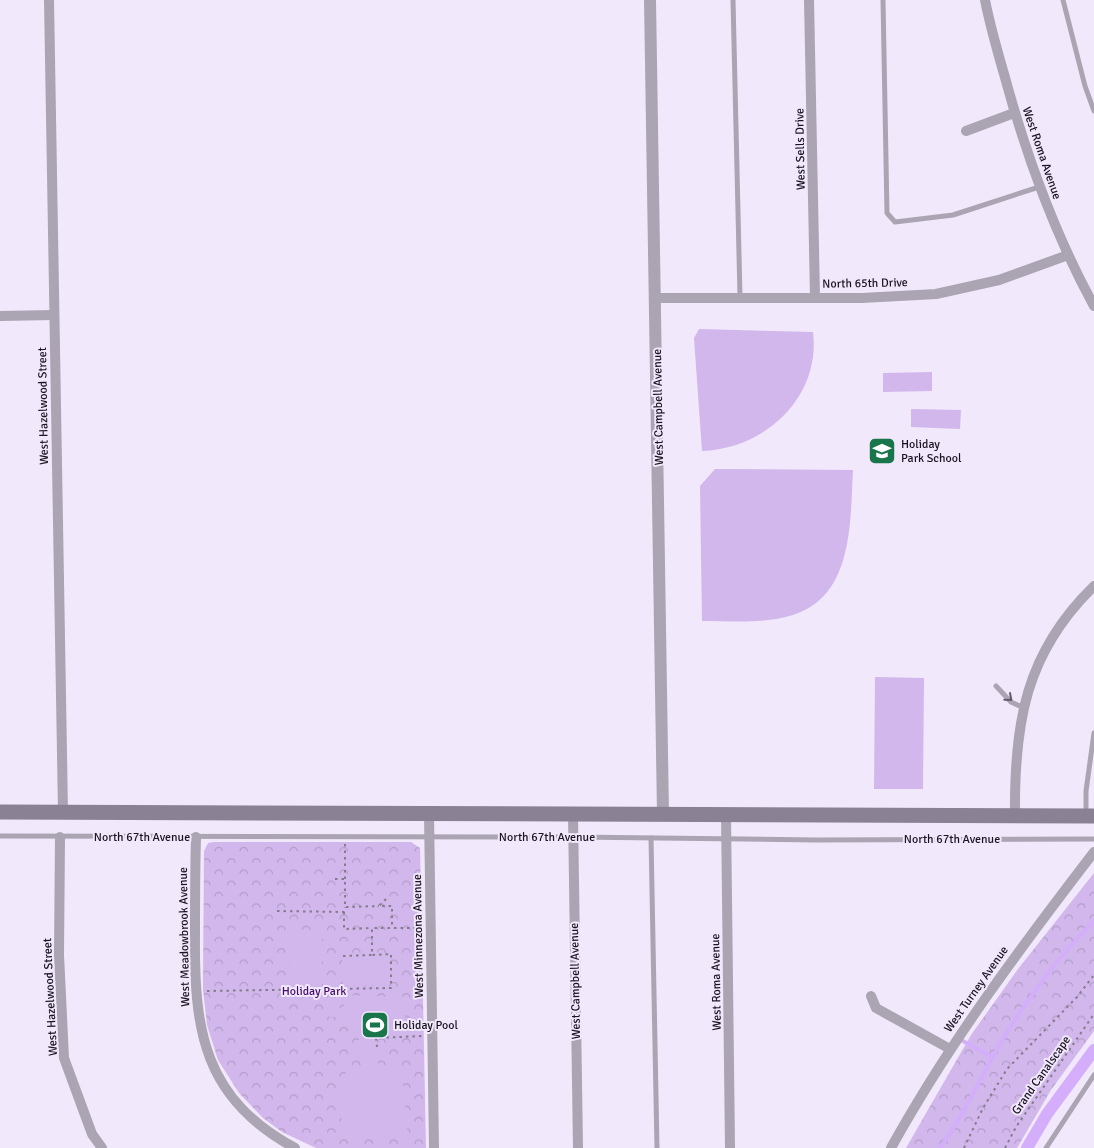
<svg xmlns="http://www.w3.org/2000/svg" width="1094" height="1148" viewBox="0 0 1094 1148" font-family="Signika,sans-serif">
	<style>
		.park { fill: url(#park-crowns) }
		.pitch { fill: #d1b7eb }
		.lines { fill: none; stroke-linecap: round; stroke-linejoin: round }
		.stream { stroke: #d5aefb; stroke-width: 4 }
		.canal { stroke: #d5aefb; stroke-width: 12 }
		.path { stroke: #847c8c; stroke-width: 2; stroke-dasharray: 2.5 4; stroke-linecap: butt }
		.service { stroke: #aba4b2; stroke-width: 5 }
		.minor { stroke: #aba4b2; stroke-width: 10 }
		.tertiary { stroke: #aba4b2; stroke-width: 12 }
		.secondary { stroke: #8b8195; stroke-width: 15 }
		.oneway { stroke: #625c69 }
		.labels { text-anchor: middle; stroke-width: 4; stroke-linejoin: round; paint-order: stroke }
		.street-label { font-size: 12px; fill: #1a1420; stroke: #f2e8fc }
		.poi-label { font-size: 12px; fill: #1a1420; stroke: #f2e8fc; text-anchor: start }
		.park-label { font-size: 12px; fill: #47106a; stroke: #f2e8fc }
	</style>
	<defs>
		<pattern id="park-crowns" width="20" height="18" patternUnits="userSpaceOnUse" patternTransform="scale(1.25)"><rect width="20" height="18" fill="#d1b7eb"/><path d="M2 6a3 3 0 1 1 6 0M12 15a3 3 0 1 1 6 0" fill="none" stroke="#b39cc9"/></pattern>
	</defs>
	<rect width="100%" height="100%" fill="#f2e8fc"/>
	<!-- park -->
	<g class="park">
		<path d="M214,842H411L420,848L426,1148H316L282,1132L263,1118L239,1093L218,1060L207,1025L203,989L204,851L208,843Z"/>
		<path d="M1094,873V1031L1051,1090L1017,1148H906L971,1035L1018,969Z"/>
	</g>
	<!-- pitch -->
	<g class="pitch">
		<path d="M699,329L813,332C821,398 764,449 702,451L694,338Z"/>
		<path d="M932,372V391L883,392V373Z"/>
		<path d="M911,409L961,410L960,429L911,427Z"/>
		<path d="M715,469L853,470C850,521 854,596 793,615C765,624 731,621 702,621L700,486Z"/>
		<path d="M875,677L924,678L923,789H874Z"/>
		<path d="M289,930H322V986L290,987Z"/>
		<path d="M388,956L389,985L343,986L342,957Z"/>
		<path d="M344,995L405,997V1035H376V1054H359V1035H353V1026L336,1023V1017H329V1008H344Z"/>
		<path d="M378,1063L402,1072L408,1136L405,1138L345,1132L337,1103L346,1071Z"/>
	</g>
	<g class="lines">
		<!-- stream -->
		<g class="stream">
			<path d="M963,1041L992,1057"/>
			<path d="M940,1148C965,1114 981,1075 1003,1039C1029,996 1059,956 1094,921"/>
		</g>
		<!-- canal -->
		<path class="canal" d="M1027,1148L1047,1114L1094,1050"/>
		<!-- path -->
		<g class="path">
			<path d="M335,879H345V907L379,906"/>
			<path d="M345,879V844"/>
			<path d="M386,899L379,906H392V928"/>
			<path d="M277,911L344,912L345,907"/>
			<path d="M344,912V929L372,928"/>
			<path d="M343,956L372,955V928H421"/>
			<path d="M207,991L391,988V954L372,955"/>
			<path d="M377,1047L376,1038L423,1036"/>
			<path d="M964,1148L983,1108L1007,1069L1077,997L1094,975"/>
			<path d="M1005,1148L1016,1127L1094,1014"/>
		</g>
		<!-- service -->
		<g class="service">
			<path d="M733,0L740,297"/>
			<path d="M883,0L887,213L895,222L953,215L1039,187"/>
			<path d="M1063,0L1085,86L1094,111"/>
			<path d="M996,686L1011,702L1024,708"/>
			<path d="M1086,814V791L1094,733"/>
			<path d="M0,836L573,837L816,840L1094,839"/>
			<path d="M651,838L657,1148"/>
			<path d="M1046,1148L1094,1075"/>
		</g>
		<!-- minor -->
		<g class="minor">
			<path d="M49,0L63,812"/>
			<path d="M809,0L815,297"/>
			<path d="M985,0C990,25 997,50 1004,74C1026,155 1054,233 1094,306"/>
			<path d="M966,131L1014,113"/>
			<path d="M656,298H862L936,294L999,280L1068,255"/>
			<path d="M0,316L54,315"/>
			<path d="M429,814L434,1148"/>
			<path d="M573,815L578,1148"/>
			<path d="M726,815L730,1148"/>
			<path d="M1015,816C1014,724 1025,653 1094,586"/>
			<path d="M60,837L59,955L64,1058L92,1134L102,1148"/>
			<path d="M196,837C195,870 195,903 195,936C194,1031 204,1099 295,1148"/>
			<path d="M871,996L876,1008L950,1049"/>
			<path d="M891,1148C949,1043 1021,947 1094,852"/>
		</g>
		<!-- tertiary -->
		<path class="tertiary" d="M650,0L663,815"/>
		<!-- secondary -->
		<path class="secondary" d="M0,812L1094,816"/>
	</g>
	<!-- one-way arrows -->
	<defs><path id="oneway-chevron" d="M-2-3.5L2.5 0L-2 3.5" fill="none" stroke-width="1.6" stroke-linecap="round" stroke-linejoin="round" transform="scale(1.25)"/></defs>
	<use class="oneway" href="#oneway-chevron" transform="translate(1009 698) rotate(41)"/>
	<!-- icons -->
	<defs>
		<g id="school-square" transform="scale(1.4375)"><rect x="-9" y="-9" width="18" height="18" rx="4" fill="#19754a" stroke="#f2e8fc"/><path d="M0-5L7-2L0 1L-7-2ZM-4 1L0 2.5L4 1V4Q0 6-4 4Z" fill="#fff"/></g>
		<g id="stadium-square" transform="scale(1.4375)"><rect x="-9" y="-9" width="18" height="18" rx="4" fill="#19754a" stroke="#f2e8fc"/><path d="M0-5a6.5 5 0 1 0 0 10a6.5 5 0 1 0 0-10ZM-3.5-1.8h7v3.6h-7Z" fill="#fff"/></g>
	</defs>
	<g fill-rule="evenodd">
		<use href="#school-square" x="882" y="451"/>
		<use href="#stadium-square" x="375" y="1025"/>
	</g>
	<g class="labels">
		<!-- street labels -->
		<g class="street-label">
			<text transform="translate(800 149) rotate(-91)" y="4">West Sells Drive</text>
			<text transform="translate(1042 153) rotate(71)" y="4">West Roma Avenue</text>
			<text transform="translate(865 283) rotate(-1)" y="4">North 65th Drive</text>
			<text transform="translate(43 406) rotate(-91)" y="4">West Hazelwood Street</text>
			<text transform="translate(658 407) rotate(-91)" y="4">West Campbell Avenue</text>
			<text x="142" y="841">North 67th Avenue</text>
			<text x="547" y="841">North 67th Avenue</text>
			<text x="952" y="843">North 67th Avenue</text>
			<text transform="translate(418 936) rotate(-91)" y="4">West Minnezona Avenue</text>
			<text transform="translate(184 937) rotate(-91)" y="4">West Meadowbrook Avenue</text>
			<text transform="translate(575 981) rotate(-91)" y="4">West Campbell Avenue</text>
			<text transform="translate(716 982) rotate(-91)" y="4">West Roma Avenue</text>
			<text transform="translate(976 989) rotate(-55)" y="4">West Turney Avenue</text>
			<text transform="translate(50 997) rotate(-93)" y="4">West Hazelwood Street</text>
			<text transform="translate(1041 1075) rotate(-55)" y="4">Grand Canalscape</text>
		</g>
		<!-- poi labels -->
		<g class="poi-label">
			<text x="901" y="448">Holiday<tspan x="901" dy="14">Park School</tspan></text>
			<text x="394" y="1029">Holiday Pool</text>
		</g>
		<!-- park labels -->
		<g class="park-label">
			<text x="314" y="995">Holiday Park</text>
		</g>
	</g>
</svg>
